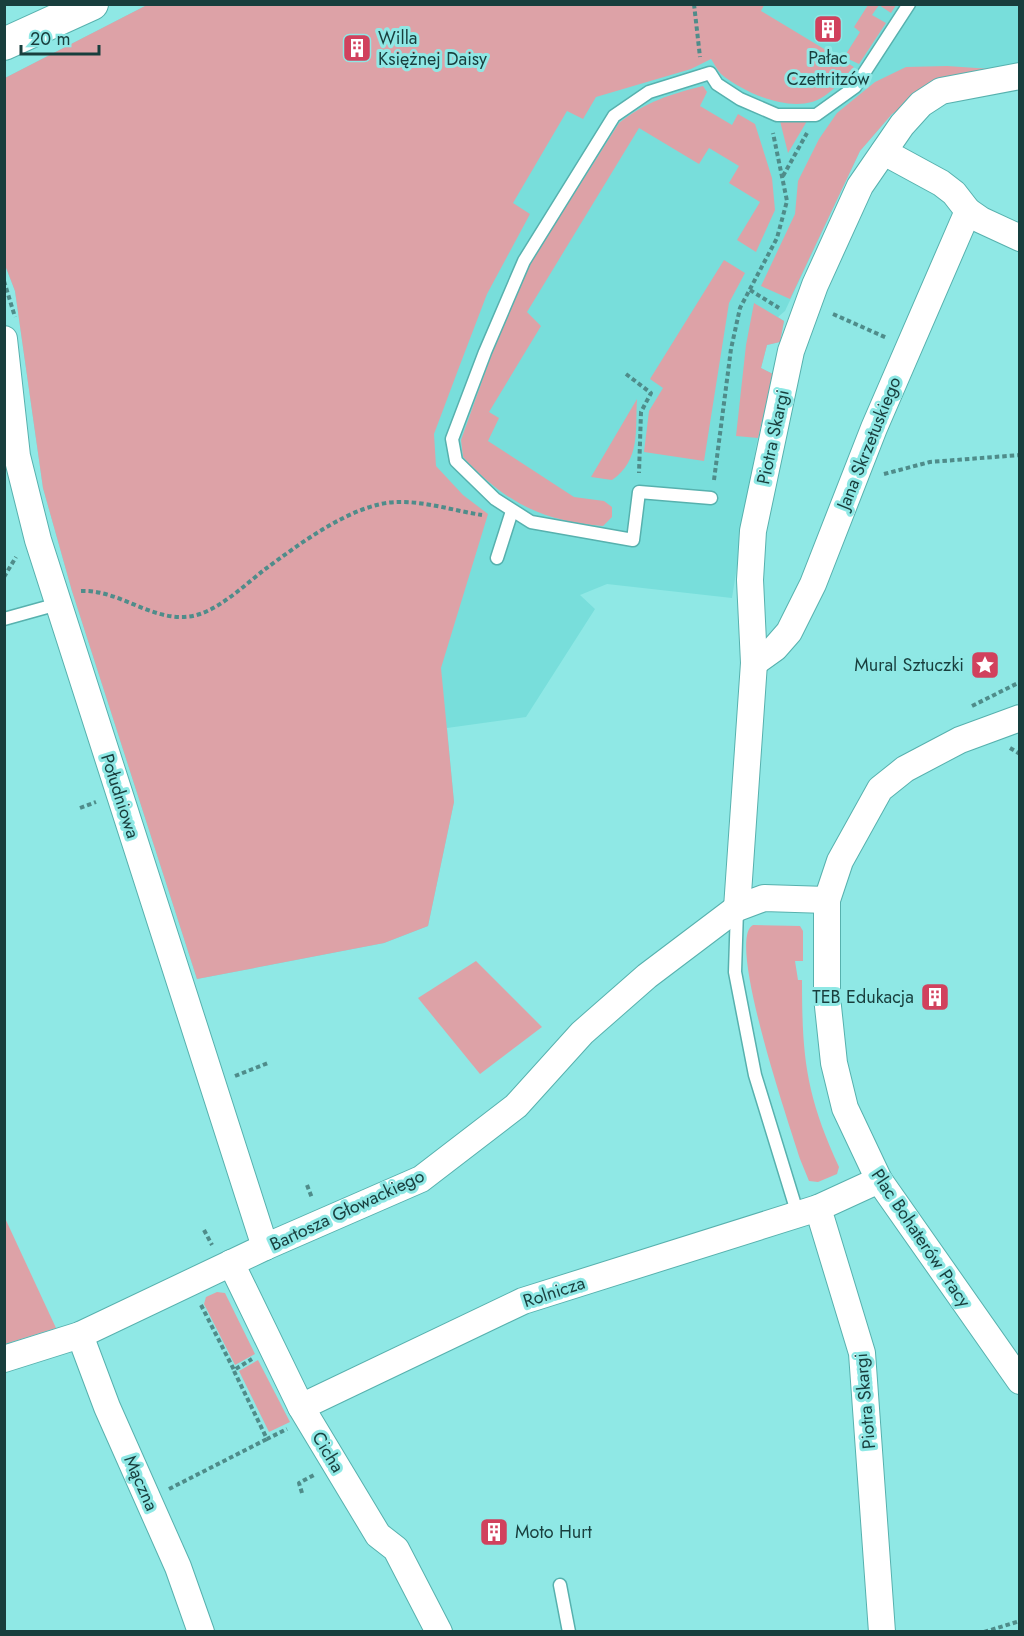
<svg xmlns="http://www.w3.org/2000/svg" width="1024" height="1636" viewBox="0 0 1024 1636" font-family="Jost,sans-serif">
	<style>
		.built { fill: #78dedb }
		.green { fill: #dda2a7 }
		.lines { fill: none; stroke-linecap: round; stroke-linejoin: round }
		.service-casing { stroke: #57b1ae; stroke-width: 15 }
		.minor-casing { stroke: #57b1ae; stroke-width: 28 }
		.tertiary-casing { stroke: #57b1ae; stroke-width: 34 }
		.path { stroke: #4f8c8a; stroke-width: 4; stroke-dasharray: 4.5 3; stroke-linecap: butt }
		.service { stroke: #fff; stroke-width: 12 }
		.minor { stroke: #fff; stroke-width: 26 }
		.tertiary { stroke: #fff; stroke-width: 32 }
		.labels { text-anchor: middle; stroke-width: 6; stroke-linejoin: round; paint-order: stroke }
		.poi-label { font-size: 18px; fill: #183e3d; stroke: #8fe8e5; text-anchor: start }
		.street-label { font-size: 18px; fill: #183e3d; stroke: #8fe8e5 }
	</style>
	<rect width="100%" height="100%" fill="#8fe8e5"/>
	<!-- built -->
	<path class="built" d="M147,5H1019V66L939,82L892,114L860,151L785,311L778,317L784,321L780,342L767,345L761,368L773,374L756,446L732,598L607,584L580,595L595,609L526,717L447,728L454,802L428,926L384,943L197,979L72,591L43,488L15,291L5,265V78Z"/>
	<!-- green -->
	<g class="green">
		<path d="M147,5H764L761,11L854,67C843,79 828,98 812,102C783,110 743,92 721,74C717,70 714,63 711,59L691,69L596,97L583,119L567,111L513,203L530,214L487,294L458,370L434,434L436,466L463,495L488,514L441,668L454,802L428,926L384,943L197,979L72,591L43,488L15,291L5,265V78Z"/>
		<path d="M868,5H896L891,13L879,5L872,15L886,23L859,64L844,57L860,32L854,27Z"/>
		<path d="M947,66L991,69L939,83L892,114L860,151L790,299L761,286L795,214L798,181L819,139L837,113L875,82L906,67Z"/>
		<path d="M703,86L707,92L700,106L732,125L738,114L755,124L772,178L775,210L756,252L737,240L760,202L729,183L739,166L709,148L699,164L639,128L527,312L541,326L489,412L499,418L488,441L574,497L604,501L612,507V517L603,526C541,521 505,502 463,457L461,440L492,353L529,265L619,123C645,102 671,94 703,86Z"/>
		<path d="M780,121H807L788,153Z"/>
		<path d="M724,260L745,273L729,303L704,461L644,452L649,411L663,388L650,379Z"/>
		<path d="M754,303L784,321L780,342L767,345L761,368L773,374L758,438L736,436L746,345Z"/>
		<path d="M637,399C635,430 641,460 612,480L591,477Z"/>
		<path d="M753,925L800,926L803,931V961H795L798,980H802C802,1058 806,1095 839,1167L837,1174L818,1182L809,1181L800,1159C791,1129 725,939 753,925Z"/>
		<path d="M476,961L542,1027L480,1074L418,998Z"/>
		<path d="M4,1216L56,1328L5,1344H4Z"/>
		<path d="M217,1292L225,1293L255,1354L235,1365L204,1304L206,1297Z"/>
		<path d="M258,1360L290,1422L269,1432L239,1371Z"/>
	</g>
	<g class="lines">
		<!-- service casing -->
		<g class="service-casing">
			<g id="service">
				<path d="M711,498L639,492L633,540L531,522L495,499L456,461L452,439L485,352L524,261L614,116L649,92L710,73L717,84L740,99L777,115H816L855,87L909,4"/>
				<path d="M497,558L512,511"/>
				<path d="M4,619L58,604"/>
				<path d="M737,909L735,972L755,1075L798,1215"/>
				<path d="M560,1585L569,1632"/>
			</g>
		</g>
		<!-- minor casing -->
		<g class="minor-casing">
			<g id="minor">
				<path d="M884,152L941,183L954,193L968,211L981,220L1020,238"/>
				<path d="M4,339L17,456L38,540L265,1247"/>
				<path d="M754,663L775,648L789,632L813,584L874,428L968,211"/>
				<path d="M1020,718L960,740L905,769L880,789L840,861L827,900V997L834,1063L845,1108L879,1180L1020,1381"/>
				<path d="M737,908L754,663L750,580L753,531L791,351L815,285L860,186L902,125L921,104L941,91L1020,76"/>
				<path d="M879,1180L818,1208L862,1353L882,1632"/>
				<path d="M231,1263L301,1407L378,1535L396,1549L439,1632"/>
				<path d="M80,1335L107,1407L178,1567L201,1632"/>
				<path d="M4,1359L80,1335L265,1247L421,1179L516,1106L582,1033L647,976L737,908L764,898L827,900"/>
				<path d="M301,1407L523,1301L818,1208"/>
			</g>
		</g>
		<!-- tertiary casing -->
		<g class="tertiary-casing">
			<path id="tertiary" d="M4,44L92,4"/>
		</g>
		<!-- path -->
		<g class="path">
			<path d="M694,4L700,57"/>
			<path d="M783,176L807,133"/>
			<path d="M4,281L15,317"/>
			<path d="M750,290L779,308"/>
			<path d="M833,314L887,338"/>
			<path d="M626,374L651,393L641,412L639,473"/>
			<path d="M884,474L930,462L1020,455"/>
			<path d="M714,480L731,349L740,308L777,238L787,201L773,133"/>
			<path d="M4,577L16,557"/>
			<path d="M81,591C122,589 158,628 200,614C223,606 245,585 264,570C298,545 353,503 397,502C425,501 455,511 482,515"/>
			<path d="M972,706L1018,683"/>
			<path d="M1010,748L1020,754"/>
			<path d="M80,808L96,802"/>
			<path d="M235,1076L268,1063"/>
			<path d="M307,1185L312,1198"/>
			<path d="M204,1230L212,1245"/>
			<path d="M201,1305L234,1370L252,1359"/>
			<path d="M234,1371L267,1439L287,1429"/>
			<path d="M169,1489L267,1439"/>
			<path d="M302,1493L299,1483L314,1475"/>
			<path d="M984,1632L1020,1621"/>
		</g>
		<!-- service -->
		<use href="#service" class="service"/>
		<!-- minor -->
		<use href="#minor" class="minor"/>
		<!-- tertiary -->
		<use href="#tertiary" class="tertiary"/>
	</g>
	<!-- icons -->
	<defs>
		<g id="building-square" transform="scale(1.5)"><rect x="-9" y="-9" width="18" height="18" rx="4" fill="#d1415d" stroke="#8fe8e5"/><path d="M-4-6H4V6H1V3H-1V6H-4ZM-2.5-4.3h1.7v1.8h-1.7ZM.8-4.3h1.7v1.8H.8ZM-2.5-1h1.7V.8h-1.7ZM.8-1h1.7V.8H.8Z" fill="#fff"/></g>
		<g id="sight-square" transform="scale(1.5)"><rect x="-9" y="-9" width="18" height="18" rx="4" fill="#d1415d" stroke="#8fe8e5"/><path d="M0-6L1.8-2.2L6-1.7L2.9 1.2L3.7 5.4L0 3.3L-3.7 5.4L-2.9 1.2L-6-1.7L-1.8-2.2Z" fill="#fff"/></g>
	</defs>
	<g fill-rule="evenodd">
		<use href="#building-square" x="828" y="29"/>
		<use href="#building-square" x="357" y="48"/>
		<use href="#sight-square" x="985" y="665"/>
		<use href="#building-square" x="935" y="997"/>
		<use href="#building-square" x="494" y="1532"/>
	</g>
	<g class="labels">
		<!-- poi labels -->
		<g class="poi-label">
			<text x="378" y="44">Willa<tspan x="378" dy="21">Księżnej Daisy</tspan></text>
			<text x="828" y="64" text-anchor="middle">Pałac<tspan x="828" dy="21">Czettritzów</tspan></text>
			<text x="964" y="671" text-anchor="end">Mural Sztuczki</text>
			<text x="914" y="1003" text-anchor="end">TEB Edukacja</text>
			<text x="515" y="1538">Moto Hurt</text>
		</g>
		<!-- street labels -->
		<g class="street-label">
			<text transform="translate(773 437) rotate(-78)" y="6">Piotra Skargi</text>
			<text transform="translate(869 443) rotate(-68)" y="6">Jana Skrzetuskiego</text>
			<text transform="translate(120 796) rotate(72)" y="6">Południowa</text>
			<text transform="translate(347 1210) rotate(-25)" y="6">Bartosza Głowackiego</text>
			<text transform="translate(921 1238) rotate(56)" y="6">Plac Bohaterów Pracy</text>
			<text transform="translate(554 1292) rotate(-18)" y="6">Rolnicza</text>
			<text transform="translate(865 1401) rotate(-95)" y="6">Piotra Skargi</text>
			<text transform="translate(328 1452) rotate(59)" y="6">Cicha</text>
			<text transform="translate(141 1483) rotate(66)" y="6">Mączna</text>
		</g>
	</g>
	<!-- border -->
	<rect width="1024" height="1636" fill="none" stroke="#183e3d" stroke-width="12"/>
	<!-- scale -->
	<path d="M21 45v9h78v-9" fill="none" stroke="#183e3d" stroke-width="3"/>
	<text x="30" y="45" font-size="18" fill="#183e3d" stroke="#8fe8e5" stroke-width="4.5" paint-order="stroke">20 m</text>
</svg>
